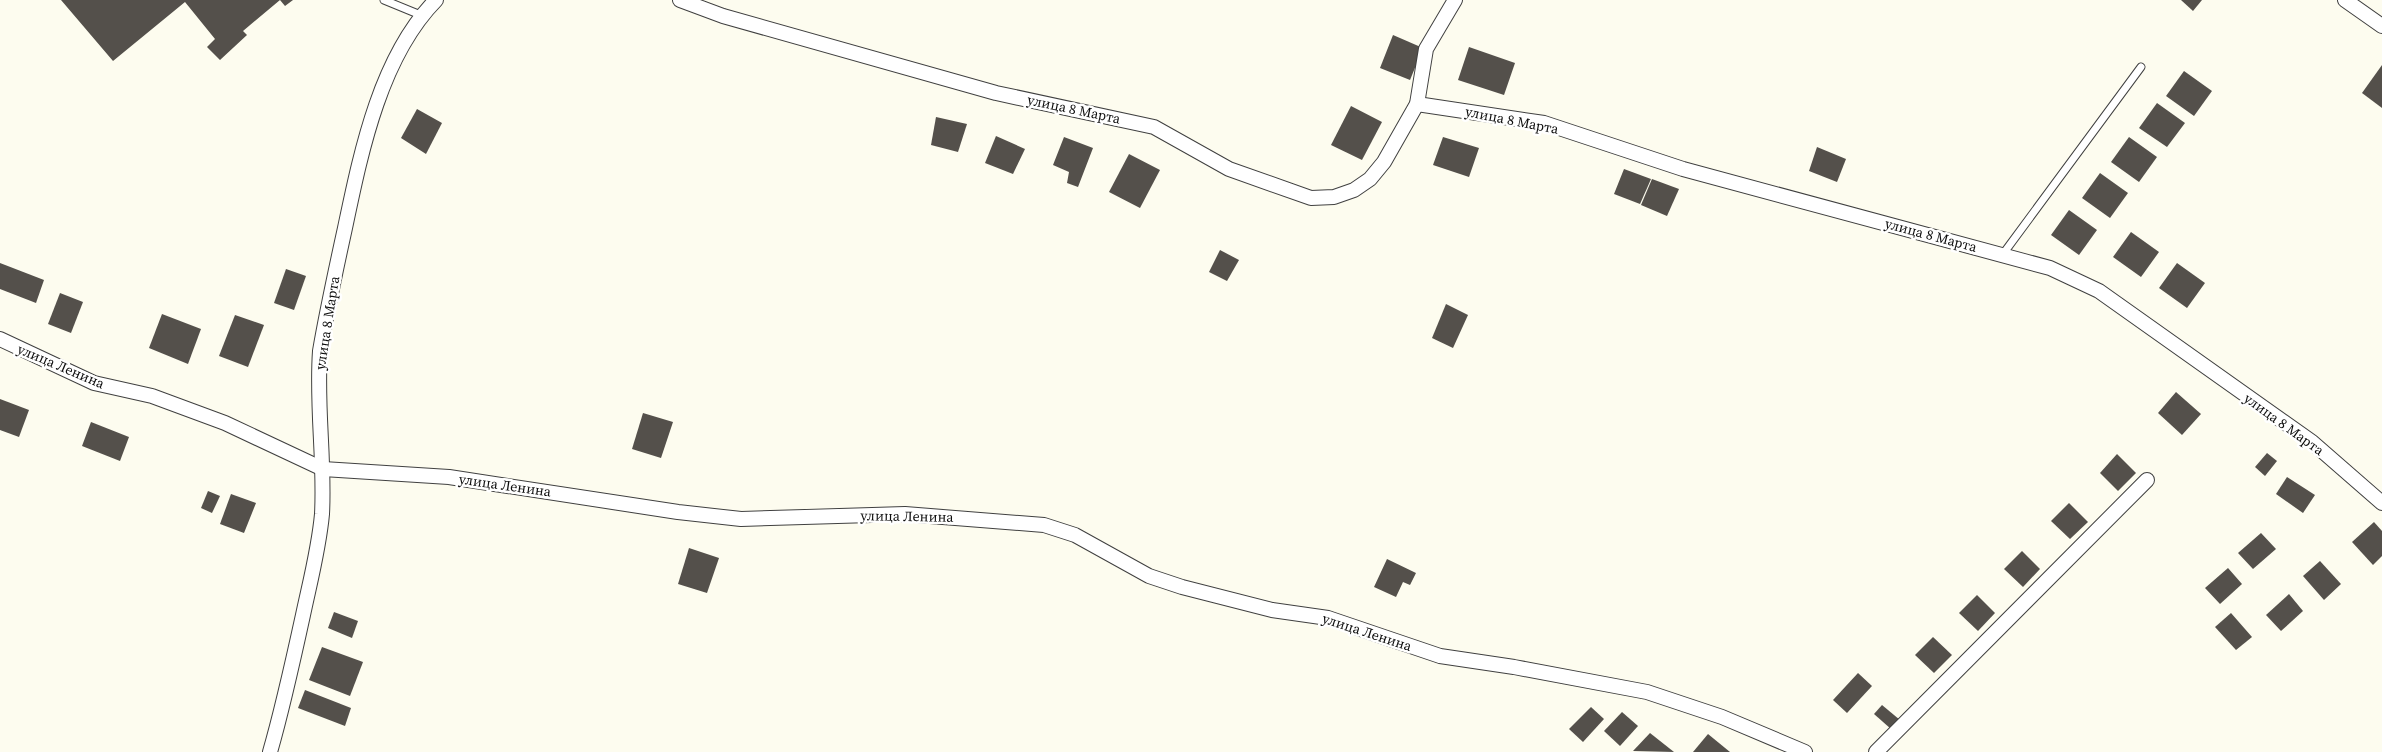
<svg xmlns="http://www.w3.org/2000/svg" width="2382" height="752" viewBox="0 0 2382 752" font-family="'Source Serif 4',serif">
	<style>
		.building { fill: #54504b }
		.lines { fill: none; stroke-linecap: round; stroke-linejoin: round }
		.service-casing { stroke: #404040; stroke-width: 9 }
		.minor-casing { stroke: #404040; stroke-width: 16 }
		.service { stroke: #fff; stroke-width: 7 }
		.minor { stroke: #fff; stroke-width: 14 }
		.labels { text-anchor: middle; stroke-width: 5; stroke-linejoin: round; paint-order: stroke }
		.street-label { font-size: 14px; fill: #0d0d0d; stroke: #fff }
	</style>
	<rect width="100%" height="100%" fill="#fdfcef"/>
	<!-- building -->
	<g class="building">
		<path d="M61,0H293L285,6L280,0L243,31L247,35L220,60L207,47L215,39L185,2L113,61Z"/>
		<path d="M2181,0H2202L2193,11Z"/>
		<path d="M1393,35L1423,48L1410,80L1380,68Z"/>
		<path d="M1469,47L1515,63L1504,95L1458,80Z"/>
		<path d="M2382,65V108L2362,93Z"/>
		<path d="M2184,71L2212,91L2194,116L2166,96Z"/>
		<path d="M2157,103L2185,123L2167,147L2139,128Z"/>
		<path d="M1351,106L1382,122L1362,160L1331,145Z"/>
		<path d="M417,109L442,123L426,154L401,138Z"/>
		<path d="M936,117L967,124L958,152L931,145Z"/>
		<path d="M996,136L1025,149L1013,174L985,163Z"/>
		<path d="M1064,137L1093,148L1078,187L1067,183L1069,172L1053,165Z"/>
		<path d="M1443,137L1479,148L1469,177L1433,165Z"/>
		<path d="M2129,137L2157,157L2139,182L2111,162Z"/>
		<path d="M1817,147L1846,159L1837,182L1809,171Z"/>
		<path d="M1129,154L1160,170L1140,208L1109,192Z"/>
		<path d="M1624,169L1651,179L1640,204L1614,194Z"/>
		<path d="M2100,173L2128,193L2110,218L2082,198Z"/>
		<path d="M1652,179L1679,189L1667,216L1641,205Z"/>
		<path d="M2069,210L2097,230L2079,255L2051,235Z"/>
		<path d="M2131,232L2159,252L2141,277L2113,257Z"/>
		<path d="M1220,250L1239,260L1227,281L1209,272Z"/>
		<path d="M0,263L44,280L36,303L0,289Z"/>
		<path d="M2177,263L2205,283L2187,308L2159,288Z"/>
		<path d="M286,269L306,276L294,310L274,303Z"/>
		<path d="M60,293L83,302L71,333L48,324Z"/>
		<path d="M1446,304L1468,315L1453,348L1432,338Z"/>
		<path d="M162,314L201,329L188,364L149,348Z"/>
		<path d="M235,315L264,325L248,367L219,356Z"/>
		<path d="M2176,392L2201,414L2182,435L2158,413Z"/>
		<path d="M0,399L29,410L19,437L0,430Z"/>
		<path d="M643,413L673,422L661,458L632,449Z"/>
		<path d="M91,422L129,437L120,461L82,446Z"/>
		<path d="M2267,453L2277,461L2265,476L2255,467Z"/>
		<path d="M2117,454L2136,473L2118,491L2100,473Z"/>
		<path d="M2287,477L2315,495L2303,513L2276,494Z"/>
		<path d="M208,491L220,496L212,513L201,508Z"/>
		<path d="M231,494L256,503L244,533L220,524Z"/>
		<path d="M2069,503L2088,522L2070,539L2051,521Z"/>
		<path d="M2374,522L2382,531V556L2373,565L2352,542Z"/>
		<path d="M2261,533L2276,549L2253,569L2238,553Z"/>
		<path d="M689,548L719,558L707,593L678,584Z"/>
		<path d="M2022,551L2040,569L2023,587L2004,569Z"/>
		<path d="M1387,559L1416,573L1410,585L1403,582L1396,597L1374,587Z"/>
		<path d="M2320,561L2341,584L2324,600L2303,576Z"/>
		<path d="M2228,568L2242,584L2220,604L2205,588Z"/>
		<path d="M2289,594L2303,611L2281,631L2266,615Z"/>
		<path d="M1977,595L1995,613L1978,631L1959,613Z"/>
		<path d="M334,612L358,621L352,638L328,628Z"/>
		<path d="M2231,613L2252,637L2236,650L2215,627Z"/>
		<path d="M1933,637L1952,655L1934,673L1915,655Z"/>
		<path d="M322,647L363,662L350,696L309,680Z"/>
		<path d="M1858,673L1872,686L1847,713L1833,700Z"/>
		<path d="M305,690L351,708L345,726L298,708Z"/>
		<path d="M1882,705L1900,720L1891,729L1874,714Z"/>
		<path d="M1591,707L1604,719L1583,742L1569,729Z"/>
		<path d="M1622,712L1638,726L1620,746L1604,731Z"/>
		<path d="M1650,733L1674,752L1633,751Z"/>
		<path d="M1708,734L1730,752H1693Z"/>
	</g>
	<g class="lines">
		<!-- service casing -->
		<g class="service-casing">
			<g id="service">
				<path d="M384,0L423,16"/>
				<path d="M2003,254L2141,67"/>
			</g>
		</g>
		<!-- minor casing -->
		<g class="minor-casing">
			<g id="minor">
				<path d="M680,0L723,16L996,93L1154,127L1229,169L1311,198L1334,197L1354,190L1370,179L1384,162L1417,104L1426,49L1455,0"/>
				<path d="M2345,0L2382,26"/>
				<path d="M1417,104L1544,123L1683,169L2050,268L2099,291L2312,442L2382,503"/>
				<path d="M0,339L94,383L152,396L225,423L323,469L449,477L678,512L741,519L905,514L1044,525L1075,535L1149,576L1182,587L1272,610L1328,618L1440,656L1514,667L1647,692L1722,717L1805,752"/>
				<path d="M270,752C283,707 293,661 303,615C310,582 319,548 322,514C325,460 316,406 320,351C327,310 336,269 345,228C361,152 380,57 436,0"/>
				<path d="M1876,752L2147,480"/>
			</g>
		</g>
		<!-- service -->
		<use href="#service" class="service"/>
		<!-- minor -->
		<use href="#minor" class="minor"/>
	</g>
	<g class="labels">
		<!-- street labels -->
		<g class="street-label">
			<text transform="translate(1074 109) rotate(12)" y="5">улица 8 Марта</text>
			<text transform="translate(1512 120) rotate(11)" y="5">улица 8 Марта</text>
			<text transform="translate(1931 235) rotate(15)" y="5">улица 8 Марта</text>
			<text transform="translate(327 323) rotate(-81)" y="5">улица 8 Марта</text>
			<text transform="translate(61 366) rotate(23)" y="5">улица Ленина</text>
			<text transform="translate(2284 424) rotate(36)" y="5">улица 8 Марта</text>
			<text transform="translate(505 485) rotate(8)" y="5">улица Ленина</text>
			<text transform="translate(907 516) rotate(1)" y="5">улица Ленина</text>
			<text transform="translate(1367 632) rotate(18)" y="5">улица Ленина</text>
		</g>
	</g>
</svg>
